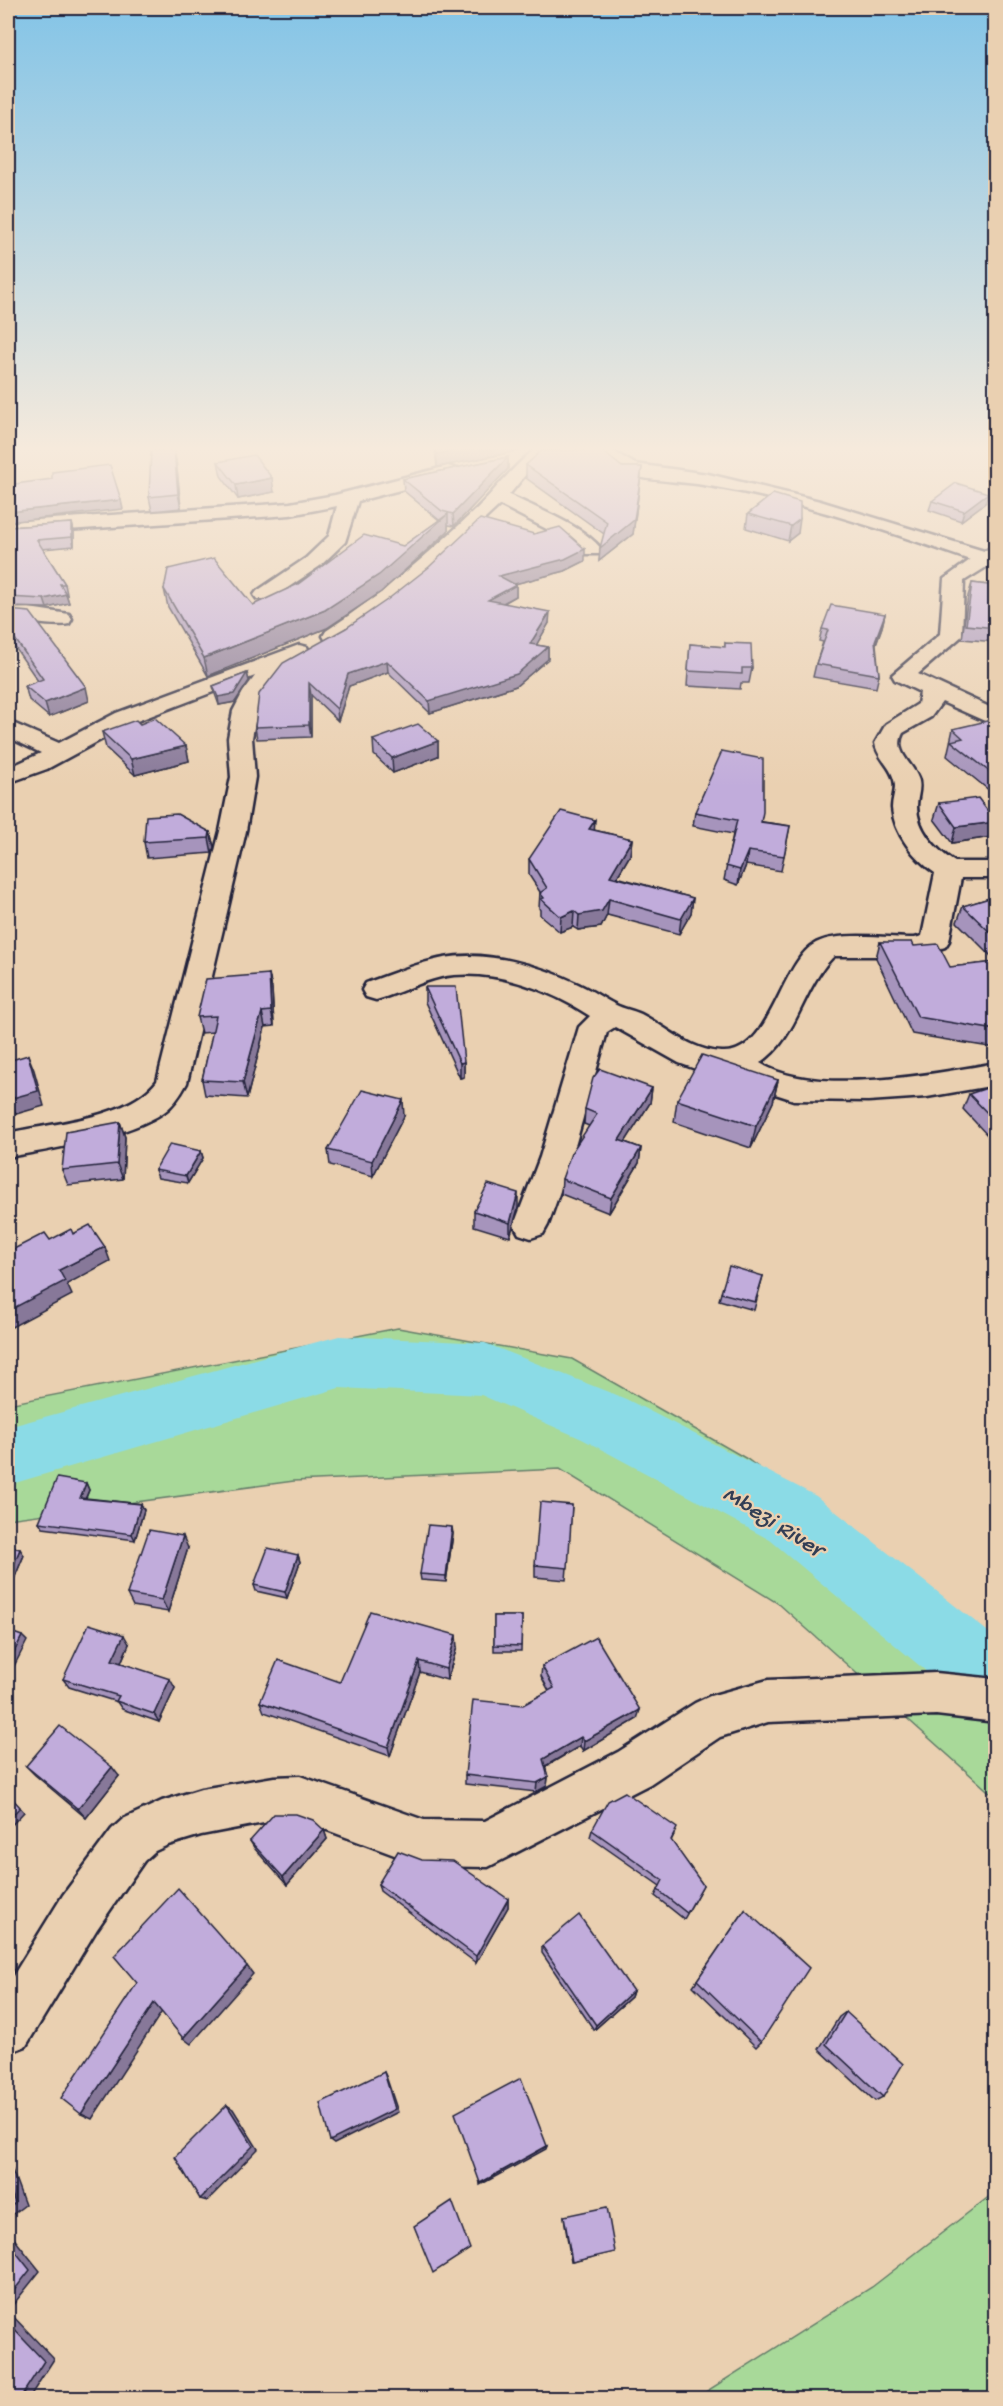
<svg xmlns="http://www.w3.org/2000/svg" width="1003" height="2406" viewBox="0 0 1003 2406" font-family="'Gochi Hand',sans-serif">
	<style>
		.green { fill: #a8d999; stroke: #657e6a; stroke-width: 1.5 }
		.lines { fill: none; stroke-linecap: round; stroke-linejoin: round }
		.river { fill: #8bdbe6; fill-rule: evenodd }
		.minor-casing { stroke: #22223b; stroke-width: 5 }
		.minor { fill: #ead0b1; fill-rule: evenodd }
		.wall { fill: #a694bc; stroke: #22223b; stroke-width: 1.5 }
		.shaded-wall { fill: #877899; stroke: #22223b; stroke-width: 1.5 }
		.building { fill: #c1acdb; stroke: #22223b; stroke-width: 1.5 }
		.labels { text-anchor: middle; stroke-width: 4.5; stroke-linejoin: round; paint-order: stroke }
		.water-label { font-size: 24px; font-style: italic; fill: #323e55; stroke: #ead0b1 }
	</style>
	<rect width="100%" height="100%" fill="#ead0b1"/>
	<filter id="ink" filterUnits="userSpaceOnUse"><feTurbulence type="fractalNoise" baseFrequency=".0167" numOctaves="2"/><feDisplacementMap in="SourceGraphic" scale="12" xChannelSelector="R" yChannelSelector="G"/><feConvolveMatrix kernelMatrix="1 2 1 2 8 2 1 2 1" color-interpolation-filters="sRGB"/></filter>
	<g filter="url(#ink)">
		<!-- green -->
		<g class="green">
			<path d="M398,1328L572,1359L747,1459L995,1644V1797L779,1604L560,1469L294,1481L8,1519V1404Z"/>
			<path d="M995,2192V2398H696L872,2287Z"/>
		</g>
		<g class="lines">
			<!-- river -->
			<path class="river" d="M339,1336L485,1343L626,1399L816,1496L996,1638V1720L971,1709L770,1540L582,1439L481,1395L339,1388L8,1485V1427Z"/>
			<!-- minor casing -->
			<g class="minor-casing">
				<g id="minor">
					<path d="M534,450H554L526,474L509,495C535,508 585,526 602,550L599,554H585L570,541L500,505L396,602L342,641H326L323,636L326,631C379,596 427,556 473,512C494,492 510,469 534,450Z"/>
					<path d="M592,450H611L635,464L708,474L820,501L984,551L996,546V561L964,581L962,636L918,674L996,710V726L942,702L931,717L903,733C893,752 912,762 918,778C922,788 917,796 917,806C917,830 936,850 955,862H996V878H961L949,941L945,947L917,956H835L832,958C802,989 797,1039 760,1063C813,1097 935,1074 996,1063V1085L927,1097L868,1101L794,1100L750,1086L731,1073L701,1071L679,1063L615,1027L607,1032L572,1157L548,1225L543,1234L531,1238L519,1234L514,1225L540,1157L579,1027L590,1016C549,989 491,967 441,977C419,982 398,994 376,1000L366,997L362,990L366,983C392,974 417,963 444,958C487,950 542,966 580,985C593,991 604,999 616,1005C623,1009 633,1010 641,1014C668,1028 691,1051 722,1052C771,1055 780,962 816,943C837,931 890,938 915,938L922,936L935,873C915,859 894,834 892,808C892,798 897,789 894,780C891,766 877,758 875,743L886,724L918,704L920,692L895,680L892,675L940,634L944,579L970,560C882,529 790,498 697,484C663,479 614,483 592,450Z"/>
					<path d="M448,466L454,468L457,472L454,476L358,501L345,542L320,566L271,599H257L254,595L257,591L306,558L329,536L337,506L290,515L8,534V522L290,503L335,495Z"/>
					<path d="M29,608L69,614L72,619L69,624C54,627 25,621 8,621V609Z"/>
					<path d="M299,645L307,647L310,652L278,678L265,694L257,711L252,738L255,777L246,831L187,1083C181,1094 174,1105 164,1112C130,1136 50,1150 8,1157V1133C52,1123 128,1119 157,1081L220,831L231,777L228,738L233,711L243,692L255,676L132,723L47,769L8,783V768L41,753L8,737V721L59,743L116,713Z"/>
					<path d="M936,1673L996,1679V1722L936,1715L768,1722L720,1737L650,1784L488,1867L424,1866L300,1820L274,1821L201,1835L168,1845L155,1851L144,1861L97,1929L26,2046L8,2053V1984L63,1895L112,1829L123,1819L162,1801L201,1789L274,1777L300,1776L424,1820L485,1821L618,1752L695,1703L710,1696L768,1680Z"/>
				</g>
			</g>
			<!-- minor -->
			<use href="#minor" class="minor"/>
		</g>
		<!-- wall -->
		<g class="wall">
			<path d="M435,450H523L437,467Z"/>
			<path d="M508,457V469L454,526L448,525V531L381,592L327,628L208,676L168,607L164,589L253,605L403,546L439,520L404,491L403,479Z"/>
			<path d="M176,460L181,508L152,511L149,497Z"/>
			<path d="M218,462L274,492L238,499L221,476Z"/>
			<path d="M526,465L642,467L633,534L599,561L604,534L526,478Z"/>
			<path d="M773,494L798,533L788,541L746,528L748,514Z"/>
			<path d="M932,501L985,503L961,521L929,510Z"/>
			<path d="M72,523L74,532V546L43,549L65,584L67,594L66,593L69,603L47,608L9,607L8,603V527Z"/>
			<path d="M585,561L565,571L514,584L516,585V596L504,603L549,623L536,645L548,647V659L516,686L430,713L388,672L349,686L338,721L311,695V737L257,739L255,727L346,628Z"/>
			<path d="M972,583L996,586V642L962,639L968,596Z"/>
			<path d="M8,610L89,701L49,717L29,700L25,686L38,681L12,643H8Z"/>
			<path d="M885,614L882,627L876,644L879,675L876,688L813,677L816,664L823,642L819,641L822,629Z"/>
			<path d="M725,643L752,668L749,683H741L740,689L687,686L690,644L725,647Z"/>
			<path d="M996,662V679L990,677Z"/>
			<path d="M247,673L249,681L235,702L219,705L215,694L213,686Z"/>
			<path d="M140,724L186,746L189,761L135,775L106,748L102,732Z"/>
			<path d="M996,724V796L947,756L953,729Z"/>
			<path d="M373,740L438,741V756L393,773L374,755Z"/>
			<path d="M939,803L996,821V824L991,837L952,843L934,819Z"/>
			<path d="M695,812L790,826L781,871L746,865L738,885L724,880L733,834L693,826Z"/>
			<path d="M594,830L632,839L630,855L617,877L693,898L691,913L679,934L607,915L601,927L578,930L573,927L560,932L540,915V910L539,908L540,892L529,875V859Z"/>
			<path d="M210,832L214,847L212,853L147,858L144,842Z"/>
			<path d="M996,896V961L957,922L963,906Z"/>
			<path d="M880,942L914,946L950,967L996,962V1048L912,1034L876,958Z"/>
			<path d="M269,974L272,989L274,1026L265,1027L247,1098L205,1095L202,1080L213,1032L201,1033L197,1017Z"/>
			<path d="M425,987L464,1062V1077L460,1078L425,1002Z"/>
			<path d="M778,1080L773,1102L751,1148L674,1122L677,1100Z"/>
			<path d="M996,1085V1134L988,1136L963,1109L969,1094Z"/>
			<path d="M652,1088L650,1103L625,1142L641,1148L639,1163L609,1213L561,1194L562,1179L589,1126L584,1124L585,1109Z"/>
			<path d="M404,1116L373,1176L330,1165L328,1150Z"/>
			<path d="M120,1122L125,1137L123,1179L68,1185L62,1170Z"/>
			<path d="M201,1151L203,1158L188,1183L158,1178L155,1170Z"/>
			<path d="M518,1208L510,1237L474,1226V1211Z"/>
			<path d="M763,1276L754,1310L719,1300L721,1293Z"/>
			<path d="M86,1483L89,1490L86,1498L141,1504L144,1510L135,1540L43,1528L39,1522Z"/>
			<path d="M572,1505L566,1580L535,1577V1565Z"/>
			<path d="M453,1534L446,1582L421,1580L420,1574Z"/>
			<path d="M8,1546L24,1555L14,1579L8,1578Z"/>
			<path d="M188,1548L168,1612L133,1606L127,1594Z"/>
			<path d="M298,1555L300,1562L287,1598L256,1591L254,1585Z"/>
			<path d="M494,1616H522L521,1651H494Z"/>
			<path d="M129,1644L121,1663L175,1688L159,1722L122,1709L117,1702L69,1687L63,1679Z"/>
			<path d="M457,1647L447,1680L420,1672L390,1756L264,1712L260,1702L340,1682Z"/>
			<path d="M542,1666L637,1719L583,1751L580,1746L545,1767L548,1777L547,1786L536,1792L465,1784V1775L523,1705L549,1691L541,1676Z"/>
			<path d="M26,1766L119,1776L86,1818L35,1775Z"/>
			<path d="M324,1830L327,1839L287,1885L255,1849L250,1841Z"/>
			<path d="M592,1830L674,1835L671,1841L703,1885L684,1919L655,1896L660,1886L590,1837Z"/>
			<path d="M378,1884L508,1899V1907L476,1963L380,1891Z"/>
			<path d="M745,1910L761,2042L756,2047L693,1986Z"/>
			<path d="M542,1946L633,1991L631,1997L594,2030L542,1953Z"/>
			<path d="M846,2012L883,2097L875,2101L819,2049L839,2017Z"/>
			<path d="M564,2216L615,2252L571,2262L564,2217Z"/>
		</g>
		<!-- shaded-wall -->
		<g class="shaded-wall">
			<path d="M174,450L176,460L181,508L178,494Z"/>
			<path d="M457,450H523L437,467V454Z"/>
			<path d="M508,457V469L454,526L453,514Z"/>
			<path d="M642,467L633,534L599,561L600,548Z"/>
			<path d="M272,478L274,492L238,499L236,485Z"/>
			<path d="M988,493L985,503L961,521L964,511Z"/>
			<path d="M121,500L123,509L8,522V512Z"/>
			<path d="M448,514V531L381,592L327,628L208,676L204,658L325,610Z"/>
			<path d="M800,519L798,533L788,541L791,526Z"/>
			<path d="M72,523L74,532V546L72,537Z"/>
			<path d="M585,549V561L565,571L499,588V576Z"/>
			<path d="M516,585V596L488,611V600Z"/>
			<path d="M66,594L69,603L47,608L44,599Z"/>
			<path d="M550,612L549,623L530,656V644Z"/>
			<path d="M885,614L882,627L872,654L875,641Z"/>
			<path d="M548,647V659L516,686L430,713L429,701Z"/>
			<path d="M387,661L388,672L349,686L338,721L337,709L348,674Z"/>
			<path d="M247,673L249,681L235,702L219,705L218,697Z"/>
			<path d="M309,683L311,695V737L309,725Z"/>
			<path d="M86,687L89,701L49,717L45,703Z"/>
			<path d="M438,741V756L393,773L392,758Z"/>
			<path d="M186,746L189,761L135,775L131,759Z"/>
			<path d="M595,820L594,835L589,829Z"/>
			<path d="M996,822L991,837L952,843L956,827Z"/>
			<path d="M210,832L214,847L212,853L209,838Z"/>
			<path d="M632,839L630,855L609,891L610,876Z"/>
			<path d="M748,851L746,865L738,885L740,870Z"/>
			<path d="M693,898L691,913L679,934L681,919Z"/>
			<path d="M609,899L607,915L601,927L578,930L579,915Z"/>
			<path d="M574,911L573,927L560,932L561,917Z"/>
			<path d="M269,974L272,989L274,1026L271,1011Z"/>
			<path d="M262,1012L265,1027L247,1098L243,1082Z"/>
			<path d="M28,1055L34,1070L44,1106L16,1114L9,1099Z"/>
			<path d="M464,1062V1077L460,1078V1063Z"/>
			<path d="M778,1080L773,1102L751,1148L756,1126Z"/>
			<path d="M652,1088L650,1103L617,1155L619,1140Z"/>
			<path d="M403,1100L404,1116L373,1176L372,1161Z"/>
			<path d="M995,1121H996V1134L988,1136Z"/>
			<path d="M120,1122L125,1137L123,1179L117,1164Z"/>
			<path d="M641,1148L639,1163L609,1213L611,1198Z"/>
			<path d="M201,1151L203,1158L188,1183L186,1176Z"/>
			<path d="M518,1193V1208L510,1237V1223Z"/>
			<path d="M105,1247L110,1261L67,1284L72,1295L8,1329V1311L59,1270Z"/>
			<path d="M86,1483L89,1490L83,1504L80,1498Z"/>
			<path d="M141,1504L144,1510L135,1540L132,1534Z"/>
			<path d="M452,1527L453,1534L446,1582V1576Z"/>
			<path d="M183,1536L188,1548L168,1612L162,1600Z"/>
			<path d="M20,1549L24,1555L14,1579L10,1573Z"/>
			<path d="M298,1555L300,1562L287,1598L285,1592Z"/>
			<path d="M124,1635L129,1644L118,1669L112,1660Z"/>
			<path d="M456,1635L457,1647L447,1680L446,1669Z"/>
			<path d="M22,1636L27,1641L12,1670L8,1664Z"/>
			<path d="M419,1661L420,1672L390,1756L388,1747Z"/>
			<path d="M170,1679L175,1688L159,1722L154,1714Z"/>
			<path d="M640,1710L637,1719L583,1751L584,1741Z"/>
			<path d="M581,1737L580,1746L542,1768L543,1759Z"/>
			<path d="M112,1767L119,1776L86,1818L78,1809Z"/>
			<path d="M548,1777L547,1786L536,1792L537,1783Z"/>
			<path d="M8,1794L24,1812L8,1829Z"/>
			<path d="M324,1830L327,1839L287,1885L283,1877Z"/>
			<path d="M508,1899V1907L476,1963V1956Z"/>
			<path d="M247,1966L253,1974L191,2044L183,2038Z"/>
			<path d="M633,1991L631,1997L594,2030L596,2025Z"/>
			<path d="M154,2003L163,2010L92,2119L81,2114Z"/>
			<path d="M384,2072L386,2076L398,2112L334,2144L330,2141Z"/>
			<path d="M227,2105L233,2109L258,2149L207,2201L200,2199Z"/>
			<path d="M547,2146L546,2149L480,2185V2183Z"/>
			<path d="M8,2159L25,2205L8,2218Z"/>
			<path d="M8,2231L40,2271L8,2311L54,2359L29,2398H20L8,2323Z"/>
		</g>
		<!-- building -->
		<g class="building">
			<path d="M151,450H174L178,494L149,497Z"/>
			<path d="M436,450H457L437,454Z"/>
			<path d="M576,450H601L622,467H642L634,520L600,548L607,522L526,465L541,451Z"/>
			<path d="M254,455L272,478L236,485L218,462Z"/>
			<path d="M508,457L453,514L442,511L403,479Z"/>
			<path d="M110,465L121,500L8,512V485L52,479V472Z"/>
			<path d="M956,483L988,493L964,511L932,501Z"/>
			<path d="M773,494L800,502V519L791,526L748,514Z"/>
			<path d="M448,514L379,575L325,610L204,658L164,589L168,569L214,558L253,605L298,584L364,535L403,546Z"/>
			<path d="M480,519L534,534L560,527L585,549L565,559L499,576L516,585L488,600L550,612L530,644L548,647L517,674L429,701L387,661L348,674L337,709L309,683V725L255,727L259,694L283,663L346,628L387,600L429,567Z"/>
			<path d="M72,523V537L37,540L65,584H60L66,594L44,599L8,597V595L13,588H8V527Z"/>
			<path d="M972,583L996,586V628L966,625Z"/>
			<path d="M831,605L885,614L875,641L879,675L816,664L828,630L822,629Z"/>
			<path d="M8,610L30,612L86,687L45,703L25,686L43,679L8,629Z"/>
			<path d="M725,643L751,644L752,668H742V674L688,671L690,644L725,647Z"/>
			<path d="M247,673L234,694L218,697L213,686Z"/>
			<path d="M155,718L186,746L131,759L102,732L136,720L140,724Z"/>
			<path d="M991,720L996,724V777L951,741L963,738L953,729Z"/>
			<path d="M418,724L438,741L392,758L373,740Z"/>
			<path d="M722,751L763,759V812L761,822L790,826L784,856L748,851L740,870L726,866L737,820L695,812Z"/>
			<path d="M978,798L996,822L956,827L939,803Z"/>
			<path d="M561,811L595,820L589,829L632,839L610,876L693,898L681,919L609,899L602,911L579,915L574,911L561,917L541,899L544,898L540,893L547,888L529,859Z"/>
			<path d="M177,814L210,832L209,838L144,842L146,816Z"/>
			<path d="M996,896V938L963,906Z"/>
			<path d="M880,942H912L914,946L938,944L950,967L996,962V1030L918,1017Z"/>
			<path d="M269,974L271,1011L262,1012L243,1082L202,1080L216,1016L197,1017L206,979Z"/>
			<path d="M425,987H456L464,1062L460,1063Z"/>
			<path d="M28,1055L38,1091L9,1099L8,1091V1061Z"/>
			<path d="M702,1055L778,1080L756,1126L677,1100Z"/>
			<path d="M600,1069L652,1088L619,1140L641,1148L611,1198L562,1179L571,1153L597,1114L585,1109L593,1078Z"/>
			<path d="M996,1085V1121H995L969,1094Z"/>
			<path d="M362,1090L403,1100L372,1161L328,1150Z"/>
			<path d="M120,1122L117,1164L62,1170L66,1132Z"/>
			<path d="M170,1144L201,1151L186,1176L155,1170Z"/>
			<path d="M488,1184L518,1193L510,1223L474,1211Z"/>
			<path d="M90,1225L105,1247L59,1270L65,1281L8,1311V1252L45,1233L50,1240L71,1229L73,1234Z"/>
			<path d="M729,1266L763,1276L755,1302L721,1293Z"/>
			<path d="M57,1478L86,1483L80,1498L141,1504L132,1534L39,1522Z"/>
			<path d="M540,1502L572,1505L568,1568L535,1565Z"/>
			<path d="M428,1525L452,1527L446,1576L420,1574Z"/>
			<path d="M149,1530L183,1536L162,1600L127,1594Z"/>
			<path d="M8,1546L20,1549L10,1573L8,1572Z"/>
			<path d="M268,1548L298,1555L285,1592L254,1585Z"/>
			<path d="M370,1611L456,1635L446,1669L419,1661L388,1747L260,1702L278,1660L340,1682Z"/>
			<path d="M494,1616H522L521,1646L494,1645Z"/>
			<path d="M89,1624L124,1635L112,1660L170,1679L154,1714L116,1701L119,1696L63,1679Z"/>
			<path d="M8,1631L22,1636L8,1664Z"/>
			<path d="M596,1637L640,1710L584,1741L581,1737L543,1759L548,1777L537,1783L465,1775L473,1700L523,1705L554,1688L542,1666Z"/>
			<path d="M60,1726L112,1767L78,1809L26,1766Z"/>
			<path d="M625,1792L677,1828L671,1840L703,1885L687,1913L658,1890L663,1880L592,1830L608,1801Z"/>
			<path d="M8,1794L20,1807L8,1820Z"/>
			<path d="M274,1814H296L313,1820L324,1830L283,1877L250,1841Z"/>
			<path d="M398,1851L422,1860L453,1861L508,1899L476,1956L378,1884Z"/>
			<path d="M178,1888L247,1966L183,2038L154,2003L81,2114L61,2098L137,1983L114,1956Z"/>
			<path d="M745,1910L809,1968L761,2042L697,1980Z"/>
			<path d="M579,1915L633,1991L596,2025L542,1946Z"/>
			<path d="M846,2012L903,2064L883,2097L826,2044Z"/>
			<path d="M384,2072L395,2109L330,2141L320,2103Z"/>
			<path d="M521,2078L547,2146L480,2183L455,2113Z"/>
			<path d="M227,2105L253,2146L200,2199L175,2157Z"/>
			<path d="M8,2183L15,2203L8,2209Z"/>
			<path d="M452,2201L470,2249L433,2273L414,2226Z"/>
			<path d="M607,2207L615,2252L572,2262L564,2216Z"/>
			<path d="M8,2242L30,2270L8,2298Z"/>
			<path d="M8,2323L44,2361L20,2398H8Z"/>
		</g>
	</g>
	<!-- sky -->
	<linearGradient id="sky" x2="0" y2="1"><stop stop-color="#83c4e7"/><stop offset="0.57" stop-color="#f6eadc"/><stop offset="1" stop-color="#f6eadc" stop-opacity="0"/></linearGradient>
	<rect width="1003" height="787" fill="url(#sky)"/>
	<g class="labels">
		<!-- water labels -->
		<g class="water-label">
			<text transform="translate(774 1520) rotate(32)" y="8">Mbezi River</text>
		</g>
	</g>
	<!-- margin -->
	<rect width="1003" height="2406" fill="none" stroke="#ead0b1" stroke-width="30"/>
	<rect x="15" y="15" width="973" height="2376" fill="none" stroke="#22223b" stroke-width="2" filter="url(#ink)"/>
</svg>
